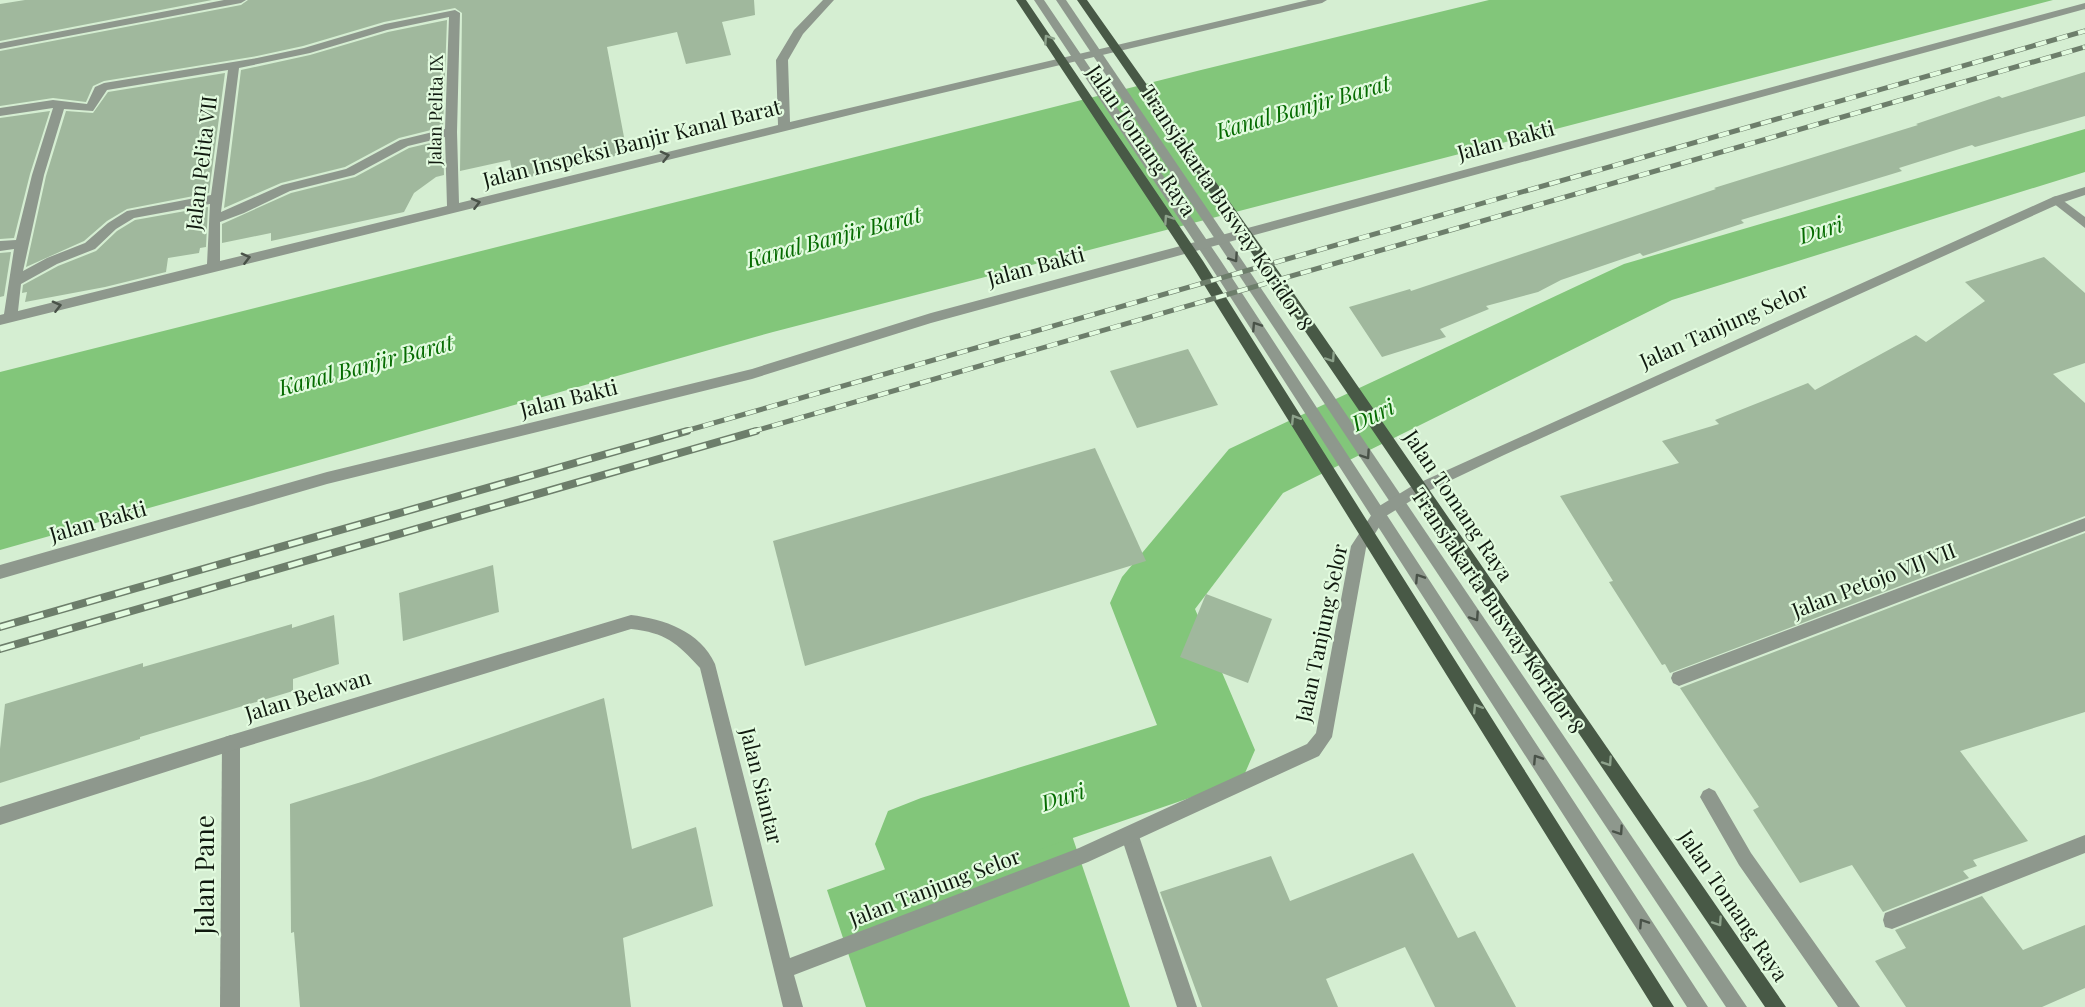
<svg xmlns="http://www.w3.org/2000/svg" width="2085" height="1007" viewBox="0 0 2085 1007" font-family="'Playfair Display',serif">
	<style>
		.water { fill: #82c67a }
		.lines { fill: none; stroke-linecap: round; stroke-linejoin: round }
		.river { fill: #82c67a; fill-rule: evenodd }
		.building { fill: #a0b89d }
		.service { fill: #8e988d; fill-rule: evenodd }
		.minor { fill: #8e988d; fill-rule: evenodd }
		.tertiary { fill: #8e988d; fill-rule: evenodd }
		.primary { fill: #485946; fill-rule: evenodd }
		.rail-far1-casing { stroke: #6d7e6b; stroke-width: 5 }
		.rail-casing { stroke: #6d7e6b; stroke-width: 8 }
		.rail-far1 { stroke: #e2fbdf; stroke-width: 4; stroke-dasharray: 11; stroke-linecap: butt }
		.rail { stroke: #e2fbdf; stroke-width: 5; stroke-dasharray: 15; stroke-linecap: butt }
		.oneway { stroke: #8da28b }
		.oneway2 { stroke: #495248 }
		.labels { text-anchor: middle; stroke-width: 4.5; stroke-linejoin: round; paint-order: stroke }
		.far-street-label { font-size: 18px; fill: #10190f; stroke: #e2fbdf }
		.street-label { font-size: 21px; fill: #10190f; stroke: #e2fbdf }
		.water-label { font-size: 22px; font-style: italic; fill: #056b00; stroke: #e2fbdf }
		.near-street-label { font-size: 26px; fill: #10190f; stroke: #e2fbdf }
	</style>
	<rect width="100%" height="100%" fill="#d5eed2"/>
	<!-- water -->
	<g class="water">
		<path d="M1489,0H2053L773,332L0,550V372L1201,70Z"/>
		<path d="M1062,806L1130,1007H866L827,890Z"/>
	</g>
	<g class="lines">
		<!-- river -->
		<path class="river" d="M2085,129V172L1672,300L1283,493L1195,609L1255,750L1242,780L921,890L888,877L875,844L888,811L921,798L1157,725L1110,603L1122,577L1229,449L1624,264Z"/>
	</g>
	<!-- building -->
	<g class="building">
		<path d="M25,0H212L0,41V4Z"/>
		<path d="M248,0H754L755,15L722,22L731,55L686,64L677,32L607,47L627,153L514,181L510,160L460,171L462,13L455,8L384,22L303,46L257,56L104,81L93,86L86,102L53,98L0,106V51L241,5Z"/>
		<path d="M447,20L443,127L399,138L345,167L281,183L224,208L241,70L310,55L388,32Z"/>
		<path d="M2085,72V116L1975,147L1972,145L1899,168L1902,171L1741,220L1744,223L1643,256L1640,253L1561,280L1538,292L1486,306L1489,309L1440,329L1446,337L1382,357L1349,307L1410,289L1411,291L1716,189L1714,188L1918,125L1916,124L1999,96L2002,98Z"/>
		<path d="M225,73L209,193L127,209L107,221L84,241L26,267L46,176L66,111L93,113L108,92Z"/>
		<path d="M50,111L30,174L14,238L0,239V118Z"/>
		<path d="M443,140L444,175L436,177L414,193L404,212L271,241V233L222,243V224L291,193L355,177L409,148Z"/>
		<path d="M208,207L206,247L200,248L199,253L168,258L166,272L105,287L25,302L27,292L22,293L23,285L58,266L96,251L117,231L135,220Z"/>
		<path d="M11,252L4,296L0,297V253Z"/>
		<path d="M2044,257L2085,293V363L2053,374L2085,403V516L1670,673L1665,664L1662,665L1609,582L1613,581L1560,496L1679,463L1662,441L1719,424L1715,420L1808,383L1815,390L1916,335L1926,342L1985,301L1965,282Z"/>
		<path d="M1188,349L1218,405L1137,428L1110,371Z"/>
		<path d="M1095,448L1146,561L805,666L773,541Z"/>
		<path d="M2085,533V712L1960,751L2028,841L1973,860L1977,866L1963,871L1969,878L1883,912L1852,865L1800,883L1753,810L1759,807L1680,688Z"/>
		<path d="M493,565L499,612L403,641L399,593Z"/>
		<path d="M1206,594L1272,619L1248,683L1180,657Z"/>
		<path d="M334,615L339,664L293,679V691L140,737V739L0,783V749L5,704L143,663V667L292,624V628Z"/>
		<path d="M604,698L632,849L696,827L713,906L623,938L631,1007H300L294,932L291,933L290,804L371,779Z"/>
		<path d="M1413,853L1458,938L1475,931L1516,1007H1435L1405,947L1326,979L1338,1007H1202L1160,892L1271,856L1290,901Z"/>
		<path d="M1982,896L2023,950L2085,925V988L2042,1007H1906L1875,961L1906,948L1895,930Z"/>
	</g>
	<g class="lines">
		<!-- service -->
		<g class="service">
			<path d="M1034,0H1044L1221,261L1708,1007H1687L1211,267Z"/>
			<path d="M1056,0H1066L1747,1007H1726Z"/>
		</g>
		<!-- minor -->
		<g class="minor">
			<path d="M224,0H246L241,3L0,49V43Z"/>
			<path d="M823,0H834L803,34L788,60L790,122L1308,0H1327L1322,3L862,112L0,325V315L4,314L14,249L0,251V241L16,240L32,175L53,108L0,116V108L53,100L87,104L95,87L104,83L257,58L304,48L385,24L455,10L460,13L457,132L459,203L778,125L776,60L794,30ZM449,17L445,129L400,140L346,169L282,185L221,212L239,68L310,53L387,30ZM228,70L211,195L127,211L108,223L85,243L47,258L23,271L44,175L64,109L93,111L107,90ZM445,137L447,206L220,261V222L244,213L290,191L354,175L408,146ZM210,204L207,264L18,311L21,284L57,264L95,249L116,229L134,218Z"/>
			<path d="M2085,3V9L931,323L752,379L327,484L0,579V565L327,472L752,369L931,313Z"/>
			<path d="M2057,196L2085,217V228L2053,203L2051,200L2053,197Z"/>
			<path d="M2085,518V531L1679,686L1673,683L1671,678L1673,673Z"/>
			<path d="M231,735L237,737L240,743V1007H220L222,743L225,737Z"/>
			<path d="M1709,788L1715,791L1751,853L1860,1007H1838L1739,865L1700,797L1703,791Z"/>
			<path d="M1130,827L1136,830L1139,836L1197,1007H1177L1121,836L1124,830Z"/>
			<path d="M2085,835V853L1892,929L1885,927L1883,920L1885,913Z"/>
		</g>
		<!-- tertiary -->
		<path class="tertiary" d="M2085,187V195L2061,203L1504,455L1422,494L1386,516L1366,548L1332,737L1319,756L1088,862L794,975L803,1007H783L700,668C676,642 666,633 631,629L231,751L0,825V807L231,735L631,615C664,619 700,631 715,664L790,958L1079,848L1307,744L1316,733L1351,546L1376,508L1412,486L2053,197Z"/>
		<!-- primary -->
		<g class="primary">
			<path d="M1016,0H1026L1203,261L1674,1007H1653L1193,267Z"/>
			<path d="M1077,0H1087L1268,256L1786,1007H1765L1258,262Z"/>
		</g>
		<!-- rail-far1 casing -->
		<g class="rail-far1-casing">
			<g id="rail-far1">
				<path d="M682,432L2085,31"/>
				<path d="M751,432L2085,47"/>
			</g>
		</g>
		<!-- rail casing -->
		<g class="rail-casing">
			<g id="rail">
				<path d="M0,627L687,431"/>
				<path d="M0,649L756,431"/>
			</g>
		</g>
		<!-- rail-far1 -->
		<use href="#rail-far1" class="rail-far1"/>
		<!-- rail -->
		<use href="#rail" class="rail"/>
	</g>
	<!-- one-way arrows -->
	<defs><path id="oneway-chevron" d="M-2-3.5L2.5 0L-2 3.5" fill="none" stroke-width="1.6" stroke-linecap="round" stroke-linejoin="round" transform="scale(1.5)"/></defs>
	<g class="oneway">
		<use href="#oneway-chevron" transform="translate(1048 39) rotate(-124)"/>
		<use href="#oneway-chevron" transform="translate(1168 219) rotate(-124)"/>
		<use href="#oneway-chevron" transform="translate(1331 358) rotate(56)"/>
		<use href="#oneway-chevron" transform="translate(1295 419) rotate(-122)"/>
		<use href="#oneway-chevron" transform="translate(1477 708) rotate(-122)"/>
		<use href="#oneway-chevron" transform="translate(1608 762) rotate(56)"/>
		<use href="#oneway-chevron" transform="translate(1718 922) rotate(56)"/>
	</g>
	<g class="oneway2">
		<use href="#oneway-chevron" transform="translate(665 156) rotate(-14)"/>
		<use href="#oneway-chevron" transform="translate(476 203) rotate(-14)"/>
		<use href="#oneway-chevron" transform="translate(246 258) rotate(-14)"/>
		<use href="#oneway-chevron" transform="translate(1234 258) rotate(56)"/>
		<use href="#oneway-chevron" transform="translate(57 306) rotate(-14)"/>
		<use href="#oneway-chevron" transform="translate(1256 326) rotate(-123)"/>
		<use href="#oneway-chevron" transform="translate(1366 455) rotate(56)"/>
		<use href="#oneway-chevron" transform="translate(1419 578) rotate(-123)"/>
		<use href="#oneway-chevron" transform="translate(1475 617) rotate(56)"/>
		<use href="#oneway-chevron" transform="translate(1537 759) rotate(-123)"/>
		<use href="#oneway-chevron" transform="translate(1619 831) rotate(56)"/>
		<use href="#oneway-chevron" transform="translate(1643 923) rotate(-123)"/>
	</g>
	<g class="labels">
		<!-- far-street labels -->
		<g class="far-street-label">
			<text transform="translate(436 110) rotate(-89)" y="6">Jalan Pelita IX</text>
		</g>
		<!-- street labels -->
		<g class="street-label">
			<text transform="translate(1141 141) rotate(56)" y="7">Jalan Tomang Raya</text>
			<text transform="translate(1506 141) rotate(-15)" y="7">Jalan Bakti</text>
			<text transform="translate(632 144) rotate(-14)" y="7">Jalan Inspeksi Banjir Kanal Barat</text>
			<text transform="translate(202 163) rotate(-83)" y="7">Jalan Pelita VII</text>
			<text transform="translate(1226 208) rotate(56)" y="7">Transjakarta Busway Koridor 8</text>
			<text transform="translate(1036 267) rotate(-15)" y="7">Jalan Bakti</text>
			<text transform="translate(1724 326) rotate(-24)" y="7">Jalan Tanjung Selor</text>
			<text transform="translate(569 399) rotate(-14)" y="7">Jalan Bakti</text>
			<text transform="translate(1458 506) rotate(56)" y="7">Jalan Tomang Raya</text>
			<text transform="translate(98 522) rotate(-16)" y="7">Jalan Bakti</text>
			<text transform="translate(1874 581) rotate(-21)" y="7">Jalan Petojo VIJ VII</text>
			<text transform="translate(1497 611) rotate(56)" y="7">Transjakarta Busway Koridor 8</text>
			<text transform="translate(1322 633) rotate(-78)" y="7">Jalan Tanjung Selor</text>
			<text transform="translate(308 696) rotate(-17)" y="7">Jalan Belawan</text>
			<text transform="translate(761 786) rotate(76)" y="7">Jalan Siantar</text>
			<text transform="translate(935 888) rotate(-21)" y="7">Jalan Tanjung Selor</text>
			<text transform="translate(1733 906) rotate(56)" y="7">Jalan Tomang Raya</text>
		</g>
		<!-- water labels -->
		<g class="water-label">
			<text transform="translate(1303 107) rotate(-16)" y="8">Kanal Banjir Barat</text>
			<text transform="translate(1821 230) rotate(-17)" y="8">Duri</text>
			<text transform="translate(834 237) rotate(-15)" y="8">Kanal Banjir Barat</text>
			<text transform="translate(366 365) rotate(-15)" y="8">Kanal Banjir Barat</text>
			<text transform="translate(1373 415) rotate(-26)" y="8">Duri</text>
			<text transform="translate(1063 797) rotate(-18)" y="8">Duri</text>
		</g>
		<!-- near-street labels -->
		<g class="near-street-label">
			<text transform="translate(205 875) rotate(-90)" y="9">Jalan Pane</text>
		</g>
	</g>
</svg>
